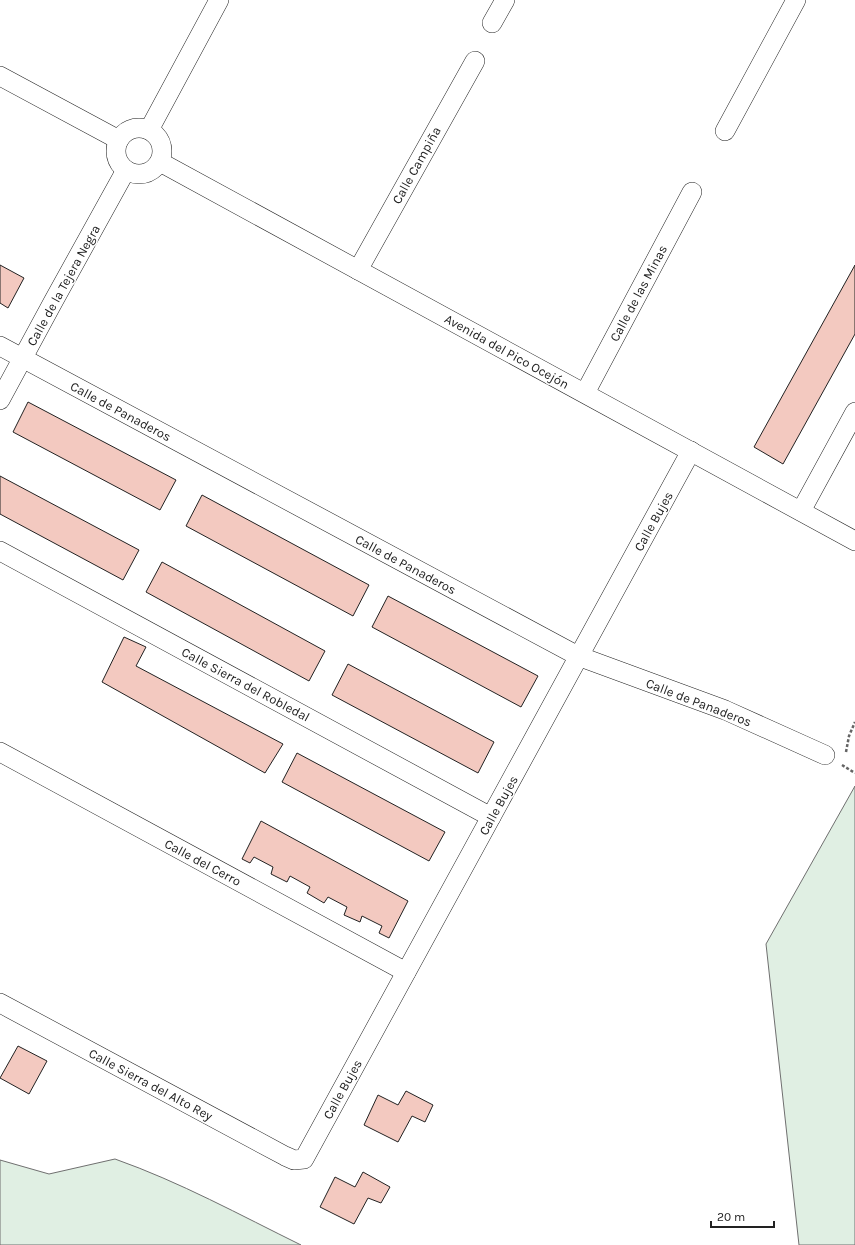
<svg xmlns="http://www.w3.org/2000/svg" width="855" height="1245" viewBox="0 0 855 1245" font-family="Karla,sans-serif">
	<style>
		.green { fill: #e0efe3; stroke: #6f6f6f }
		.building { fill: #f3c9c0; stroke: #222 }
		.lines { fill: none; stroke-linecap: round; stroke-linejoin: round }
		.street-casing { stroke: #222; stroke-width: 20 }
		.path { stroke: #646464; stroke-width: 2.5; stroke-dasharray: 3 2; stroke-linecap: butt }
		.street { stroke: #fff; stroke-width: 19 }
		.labels { text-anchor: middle; stroke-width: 3; stroke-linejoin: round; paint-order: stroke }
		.street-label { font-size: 13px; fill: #222; stroke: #fff }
	</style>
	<rect width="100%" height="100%" fill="#fff"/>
	<!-- green -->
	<g class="green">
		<path d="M855,786V1245H799L766,944Z"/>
		<path d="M115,1159C180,1182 240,1215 301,1245H0V1160L49,1174Z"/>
	</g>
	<!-- building -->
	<g class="building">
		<path d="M0,265L24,278L8,308L0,303Z"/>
		<path d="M855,265V334L783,464L754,447Z"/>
		<path d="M28,402L176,480L160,510L13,432Z"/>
		<path d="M0,476L139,550L123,580L0,514Z"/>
		<path d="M202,495L369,585L353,616L186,526Z"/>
		<path d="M162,562L325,651L309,681L146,592Z"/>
		<path d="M388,596L538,676L521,707L372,627Z"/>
		<path d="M124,637L146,647L136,666L283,744L265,773L102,682Z"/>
		<path d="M348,664L494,742L478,773L332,695Z"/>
		<path d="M297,753L445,832L429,861L282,782Z"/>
		<path d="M261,821L408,901L389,938L379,933L382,926L362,916L360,922L344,915L347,907L328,897L324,903L307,893L310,887L290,876L287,882L271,874L273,867L254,857L250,863L242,859Z"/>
		<path d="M18,1046L47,1061L29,1094L0,1078Z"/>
		<path d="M406,1091L433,1105L425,1122L412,1116L398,1142L364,1125L378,1095L398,1105Z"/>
		<path d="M363,1172L390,1187L381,1203L368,1198L354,1224L320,1207L335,1177L355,1187Z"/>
	</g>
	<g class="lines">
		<!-- street casing -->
		<g class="street-casing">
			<g id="street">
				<path d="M492,23L505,0"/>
				<path d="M0,76L119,140"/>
				<circle cx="139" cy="151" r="23"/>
				<path d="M149,130L219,0"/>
				<path d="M725,131L796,0"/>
				<path d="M160,162L855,541"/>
				<path d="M358,270L475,61"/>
				<path d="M0,346L578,656L725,710L825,755"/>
				<path d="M585,393L692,192"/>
				<path d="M0,400L53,302L126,170"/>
				<path d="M801,511L855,412"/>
				<path d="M0,551L491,817"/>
				<path d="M0,752L406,972"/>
				<path d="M0,1003L285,1156L294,1160L304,1159L691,451"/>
			</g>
		</g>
		<!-- path -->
		<g class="path">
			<path d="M846,752L849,736L855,722"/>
			<path d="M842,765L855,773"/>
		</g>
		<!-- street -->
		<use href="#street" class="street"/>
	</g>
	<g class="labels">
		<!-- street labels -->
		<g class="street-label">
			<text transform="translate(416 165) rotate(-61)" y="5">Calle Campiña</text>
			<text transform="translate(63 285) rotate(-61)" y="5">Calle de la Tejera Negra</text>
			<text transform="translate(638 293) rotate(-62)" y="5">Calle de las Minas</text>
			<text transform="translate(507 351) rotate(29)" y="5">Avenida del Pico Ocejón</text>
			<text transform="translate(121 411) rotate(28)" y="5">Calle de Panaderos</text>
			<text transform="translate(653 521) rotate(-61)" y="5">Calle Bujes</text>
			<text transform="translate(406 564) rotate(28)" y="5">Calle de Panaderos</text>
			<text transform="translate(246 684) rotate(28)" y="5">Calle Sierra del Robledal</text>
			<text transform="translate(699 702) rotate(21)" y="5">Calle de Panaderos</text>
			<text transform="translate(498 805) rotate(-61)" y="5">Calle Bujes</text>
			<text transform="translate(203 862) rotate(28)" y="5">Calle del Cerro</text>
			<text transform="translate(151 1084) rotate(28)" y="5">Calle Sierra del Alto Rey</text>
			<text transform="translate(342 1089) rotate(-61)" y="5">Calle Bujes</text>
		</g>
	</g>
	<!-- scale -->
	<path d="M711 1221v6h63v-6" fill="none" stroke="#222222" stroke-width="2"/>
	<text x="717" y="1221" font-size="12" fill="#222222" stroke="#ffffff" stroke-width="3" paint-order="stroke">20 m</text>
</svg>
